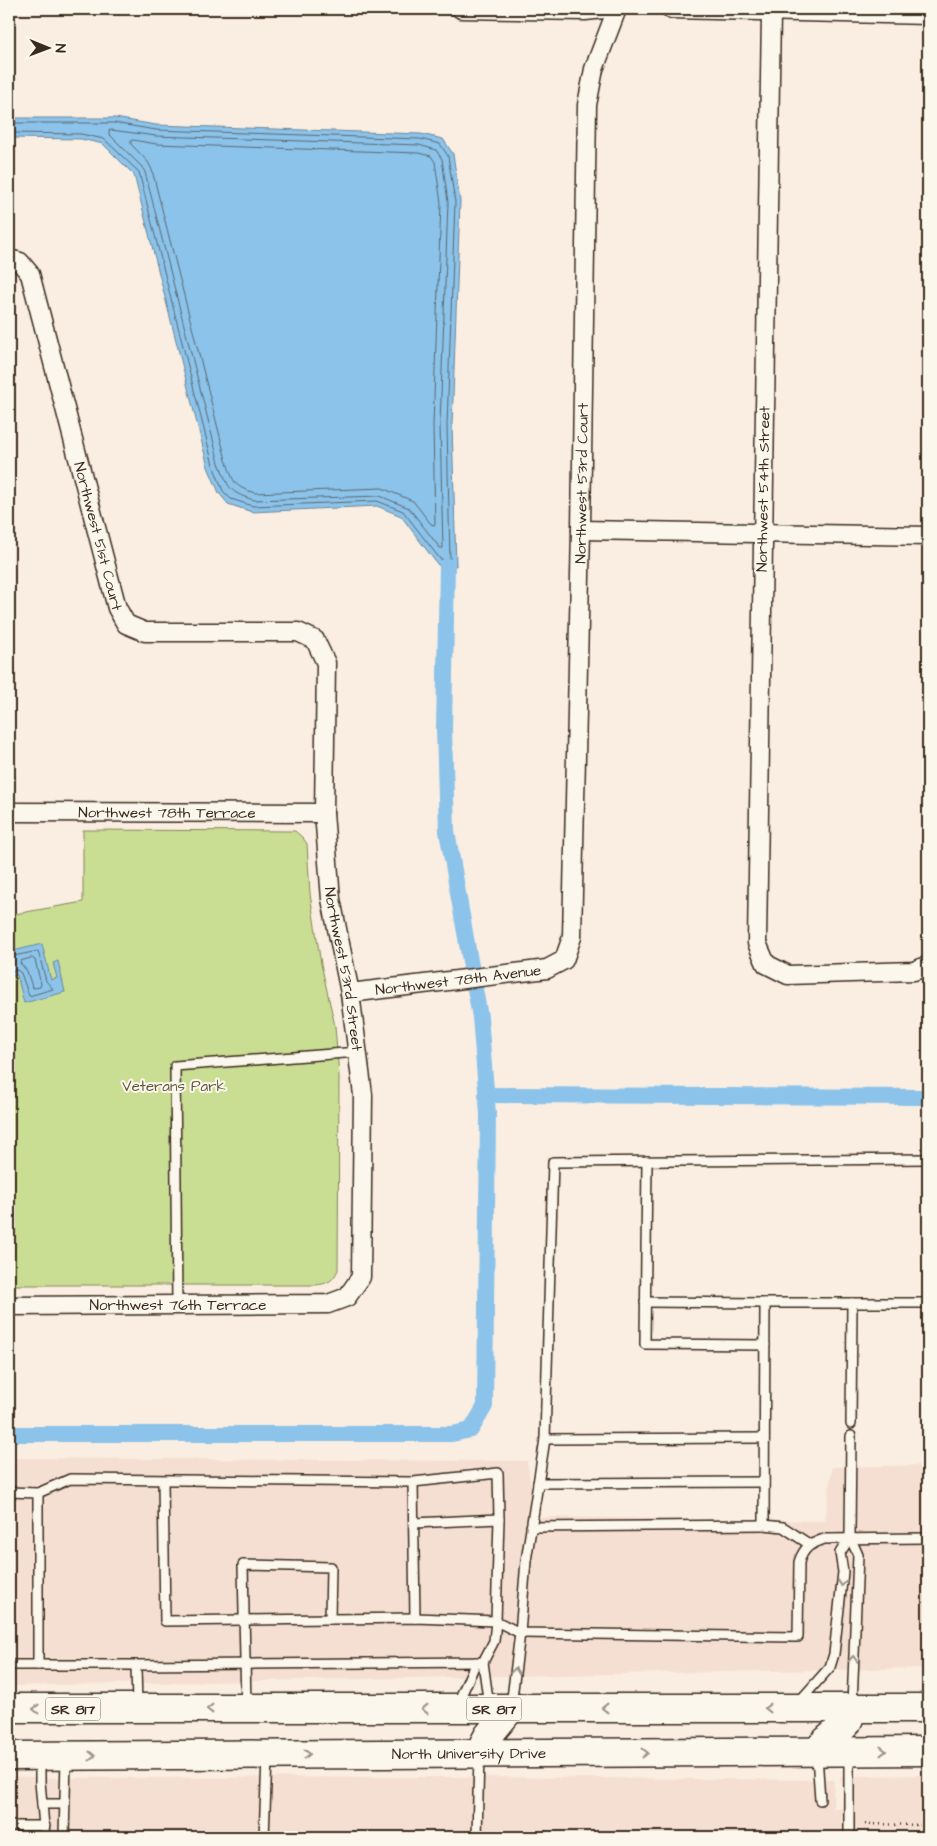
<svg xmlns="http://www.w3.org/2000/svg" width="937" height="1846" viewBox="0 0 937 1846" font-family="'Architects Daughter',sans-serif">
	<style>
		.built { fill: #f5dfd2 }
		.green { fill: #cade93; stroke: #828458 }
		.water { fill: #8bc3ea; stroke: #6b8698 }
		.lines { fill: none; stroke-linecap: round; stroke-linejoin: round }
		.shore { stroke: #5b6770; stroke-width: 1 }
		.canal { stroke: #8bc3ea; stroke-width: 16 }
		.lane-casing { stroke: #3b2a1e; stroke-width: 12 }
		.street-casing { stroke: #3b2a1e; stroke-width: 21 }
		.primary-casing { stroke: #3b2a1e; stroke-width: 31 }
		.path { stroke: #3b2a1e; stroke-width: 2.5; stroke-dasharray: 1 4; stroke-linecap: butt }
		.lane { stroke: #fbf7ec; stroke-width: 9 }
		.street { stroke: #fbf7ec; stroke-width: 18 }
		.primary { stroke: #fbf7ec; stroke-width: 28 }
		.oneway { stroke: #9b9085 }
		.labels { text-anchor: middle; stroke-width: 4; stroke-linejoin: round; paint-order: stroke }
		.shield { fill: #fbf7ec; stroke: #75685c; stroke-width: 1 }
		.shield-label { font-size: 14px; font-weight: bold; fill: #3b2a1e }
		.street-label { font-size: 15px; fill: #3b2a1e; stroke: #fbf7ec }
		.park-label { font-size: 15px; fill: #5f573b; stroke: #fbf7ec }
	</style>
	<rect width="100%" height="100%" fill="#faeee2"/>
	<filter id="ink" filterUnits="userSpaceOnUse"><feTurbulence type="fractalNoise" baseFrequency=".02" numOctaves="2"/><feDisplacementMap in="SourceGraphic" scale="10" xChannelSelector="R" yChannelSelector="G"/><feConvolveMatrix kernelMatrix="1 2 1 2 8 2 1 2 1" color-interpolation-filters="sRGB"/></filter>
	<g filter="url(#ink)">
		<!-- built -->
		<g class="built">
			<path d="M9,1458L527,1461L536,1517L825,1521L832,1467L928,1465V1668L9,1686Z"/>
			<path d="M928,1775V1837H9V1776L55,1778L466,1777L834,1780L833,1808H840L842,1807L843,1793L840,1776Z"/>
		</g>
		<!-- green -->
		<path class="green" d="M83,830L295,831L303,838L307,844L310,894L321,964L335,1026L339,1076L338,1270C333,1281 328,1284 315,1285H9V915L83,902Z"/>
		<!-- water -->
		<g class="water">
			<path d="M9,118H115L156,125L421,134L443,139L453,154L460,201L452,425L456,566L438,565L401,516L377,506L252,512L228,504L219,493L208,467L134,175L103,144L81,139L9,138Z"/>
			<path d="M42,944L51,980L57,978L53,963L58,961L65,992L24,1003L17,975L9,977V952Z"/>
		</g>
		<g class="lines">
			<!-- shore -->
			<g class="shore">
				<path d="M9,123H114L156,130L420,139L440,144L448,156L455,202L447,425L450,560L440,559L403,511L377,501L253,506L231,499L223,491L213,465L139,172L104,139L81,134L9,133"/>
				<path d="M111,130L156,136L419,145L436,150L442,159L448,202L440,425L443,548H440L409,508L380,496L254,500C227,492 229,487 219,463L145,172L142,167L109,134V131Z"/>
				<path d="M133,140L156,144L418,153L431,156L435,162L441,203L433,425L435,525L431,524L413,501L382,488L255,493C232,486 234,482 226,460L152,170L148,162L131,144V141Z"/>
				<path d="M9,957L38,951L46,981L53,989L29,996L21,973L17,970L9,972"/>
				<path d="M32,958L35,960L41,984L40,987L34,988L32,987L27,971L20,963L21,961Z"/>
			</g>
			<!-- canal -->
			<g class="canal">
				<path d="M486,1095L928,1097"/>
				<path d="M9,1434H452L471,1430L485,1406L488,1114L480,1017L447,831L444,729L447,566"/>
			</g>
			<!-- lane casing -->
			<g class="lane-casing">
				<g id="lane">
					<path d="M647,1161L645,1344L765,1345"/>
					<path d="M645,1302L765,1303"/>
					<path d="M177,1305L175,1066L358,1052"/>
					<path d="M851,1424L852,1303"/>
					<path d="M851,1436L850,1537L858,1555L852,1705"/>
					<path d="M545,1439L764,1438"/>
					<path d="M163,1481L165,1621L415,1618L496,1621L520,1633L798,1637L799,1562C804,1547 810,1544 824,1539L928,1538"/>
					<path d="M413,1482L415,1618"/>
					<path d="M538,1483L764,1482"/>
					<path d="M9,1492L38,1493"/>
					<path d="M414,1523L499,1519"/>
					<path d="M531,1527L764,1525"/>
					<path d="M809,1544L783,1527L764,1525L765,1303H928"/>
					<path d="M483,1662L489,1706"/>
					<path d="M9,1665H136"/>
					<path d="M38,1665V1493L70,1479L413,1482L498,1473L499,1519L496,1621L494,1641L483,1662L136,1665L137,1705"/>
					<path d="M798,1703L830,1667L834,1654L843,1572L840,1553L850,1537"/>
					<path d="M457,1705L476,1662"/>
					<path d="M246,1706L243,1565L331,1567L330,1619"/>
					<path d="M511,1706L520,1633L526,1561L545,1439L553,1162L928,1159"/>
					<path d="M817,1755L820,1800"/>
					<path d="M40,1759V1782L45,1837"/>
					<path d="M42,1804H64"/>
					<path d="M9,1826H45"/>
					<path d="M64,1837L66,1759"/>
					<path d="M264,1837L267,1758"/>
					<path d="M477,1837L479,1755"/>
					<path d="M849,1837V1755"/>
				</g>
			</g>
			<!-- street casing -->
			<g class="street-casing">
				<g id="street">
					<path d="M461,9L585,11L604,9"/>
					<path d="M671,9L928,15"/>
					<path d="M771,12L757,943L766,964L788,975L914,971L928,965"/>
					<path id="s1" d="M9,259L20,262L30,274L117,608L126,624L145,632H298L315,640L326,663L324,813L331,899L350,993L363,1095L361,1277L347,1297L328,1304L9,1306"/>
					<path d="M581,530L928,536"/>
					<path id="s2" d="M9,812L324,813"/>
					<path id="s3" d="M350,993L547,969L564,960L572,937L581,530L587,105L594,69L617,9"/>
				</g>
			</g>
			<!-- primary casing -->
			<g class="primary-casing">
				<g id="primary">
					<path d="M9,1708H928"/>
					<path d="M817,1752C820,1747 824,1743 828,1739C842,1725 847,1731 852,1708"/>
					<path d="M479,1753L488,1736L511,1708"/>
					<path id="s4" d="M9,1756L928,1751"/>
				</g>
			</g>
			<!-- path -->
			<path class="path" d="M865,1824L928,1825"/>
			<!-- lane -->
			<use href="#lane" class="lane"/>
			<!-- street -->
			<use href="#street" class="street"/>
			<!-- primary -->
			<use href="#primary" class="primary"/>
		</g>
		<!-- one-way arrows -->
		<defs><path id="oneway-chevron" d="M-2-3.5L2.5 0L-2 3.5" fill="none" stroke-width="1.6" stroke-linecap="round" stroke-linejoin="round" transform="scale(1.25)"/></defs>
		<g class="oneway">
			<use href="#oneway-chevron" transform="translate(842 1583) rotate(96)"/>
			<use href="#oneway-chevron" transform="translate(853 1659) rotate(-87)"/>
			<use href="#oneway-chevron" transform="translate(515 1671) rotate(-83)"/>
			<use href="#oneway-chevron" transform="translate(605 1708) rotate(180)"/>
			<use href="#oneway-chevron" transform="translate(768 1708) rotate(180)"/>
			<use href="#oneway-chevron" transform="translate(36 1709) rotate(-179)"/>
			<use href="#oneway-chevron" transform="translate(210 1709) rotate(180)"/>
			<use href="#oneway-chevron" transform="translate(425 1709) rotate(180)"/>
			<use href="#oneway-chevron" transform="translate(883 1751)"/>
			<use href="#oneway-chevron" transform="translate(645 1753)"/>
			<use href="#oneway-chevron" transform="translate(307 1754)"/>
			<use href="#oneway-chevron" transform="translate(92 1756) rotate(-1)"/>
		</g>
	</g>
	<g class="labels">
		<!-- shield labels -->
		<g class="shield">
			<rect x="45.5" y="1697.5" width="55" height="23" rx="4"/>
			<rect x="466.5" y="1697.5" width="55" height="23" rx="4"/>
		</g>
		<g class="shield-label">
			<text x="73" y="1714">SR 817</text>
			<text x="494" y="1714">SR 817</text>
		</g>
		<!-- street labels -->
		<g class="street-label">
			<text dy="5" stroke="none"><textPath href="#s3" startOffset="696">Northwest 53rd Court</textPath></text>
			<text transform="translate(763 489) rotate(-89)" y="5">Northwest 54th Street</text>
			<text dy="5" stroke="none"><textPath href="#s1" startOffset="298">Northwest 51st Court</textPath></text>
			<text dy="5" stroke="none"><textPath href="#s2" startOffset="158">Northwest 78th Terrace</textPath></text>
			<text dy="5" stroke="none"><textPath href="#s1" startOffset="916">Northwest 53rd Street</textPath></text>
			<text dy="5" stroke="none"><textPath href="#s3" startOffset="109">Northwest 78th Avenue</textPath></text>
			<text x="178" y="1310">Northwest 76th Terrace</text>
			<text dy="5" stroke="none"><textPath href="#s4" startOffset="460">North University Drive</textPath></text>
		</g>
		<!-- park labels -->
		<g class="park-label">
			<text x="174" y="1091">Veterans Park</text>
		</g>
	</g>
	<!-- margin -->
	<rect width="937" height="1846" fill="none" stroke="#fbf7ec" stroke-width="30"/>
	<rect x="15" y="15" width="907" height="1816" fill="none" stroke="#3b2a1e" stroke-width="2" filter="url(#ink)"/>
	<!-- north arrow -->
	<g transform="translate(48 48) rotate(91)" stroke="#fbf7ec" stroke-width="4" paint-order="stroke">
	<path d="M0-4L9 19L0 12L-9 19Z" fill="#3b2a1e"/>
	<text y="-8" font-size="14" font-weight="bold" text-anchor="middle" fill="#3b2a1e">N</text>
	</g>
</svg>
